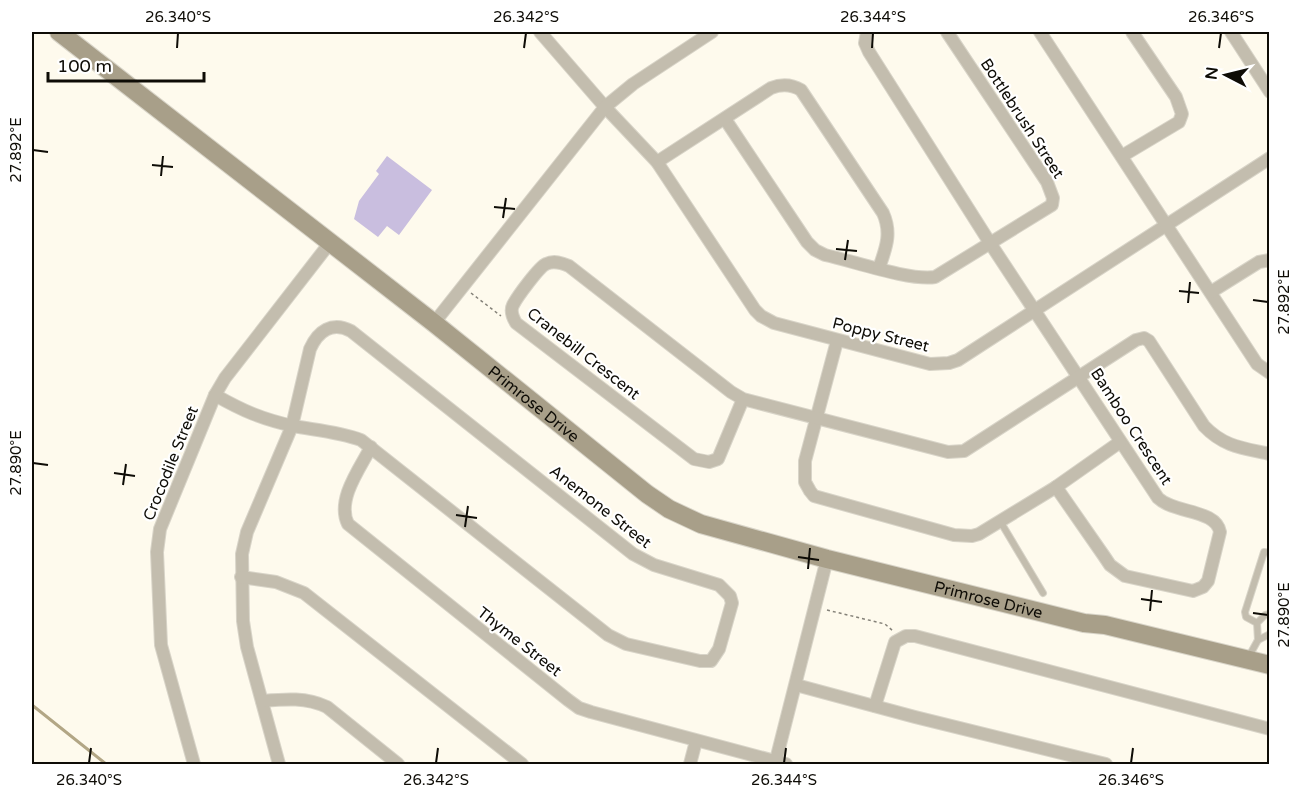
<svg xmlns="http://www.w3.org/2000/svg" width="1301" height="796" viewBox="0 0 1301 796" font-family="'Varela Round',sans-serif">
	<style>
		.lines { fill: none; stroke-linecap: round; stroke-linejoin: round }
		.stream { stroke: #b2a685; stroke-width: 3 }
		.building { fill: #c9bedf }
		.lane-casing { stroke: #d8d4c8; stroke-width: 8 }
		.street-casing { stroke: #d8d4c8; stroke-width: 14 }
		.secondary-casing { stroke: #d8d4c8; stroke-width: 20 }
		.path { stroke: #848178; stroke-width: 1.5; stroke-dasharray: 3 3; stroke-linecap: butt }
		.lane { stroke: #c3bdae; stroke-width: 6 }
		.street { stroke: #c3bdae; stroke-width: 12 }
		.secondary { stroke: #a89f89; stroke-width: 18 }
		.ticks { fill: none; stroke: #0e0c06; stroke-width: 2 }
		.labels { text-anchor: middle; stroke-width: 4.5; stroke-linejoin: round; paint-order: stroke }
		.street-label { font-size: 16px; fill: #0e0c06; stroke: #fff }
		.neatline { fill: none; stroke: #0e0c06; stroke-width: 2 }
		.ticks-label { font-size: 15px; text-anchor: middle; fill: #0e0c06 }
	</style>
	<rect width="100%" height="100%" fill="#fefaed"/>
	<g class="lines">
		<!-- stream -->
		<path class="stream" d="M32,705L106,764"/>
	</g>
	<!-- building -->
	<path class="building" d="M387,156L432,190L399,235L387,226L378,237L354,219L359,201L379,174L376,171Z"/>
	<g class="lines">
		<!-- lane casing -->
		<g class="lane-casing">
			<g id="lane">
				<path d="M1000,521L1043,593"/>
				<path d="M1257,623L1246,617L1245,612L1264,552L1270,553"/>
				<path d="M1258,640L1270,634"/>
				<path d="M1248,658L1258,640L1257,623L1265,615L1270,614"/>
			</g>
		</g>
		<!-- street casing -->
		<g class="street-casing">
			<g id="street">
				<path d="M540,32L605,107L657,162L755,310L761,316L774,323L930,364L949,363L958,360L1270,158"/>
				<path d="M867,32L865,43L869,52L990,243L1158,498C1175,514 1216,509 1220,532L1208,581L1203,587L1193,591L1125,576L1110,565L1104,556L1056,487"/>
				<path d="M1040,32L1257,364L1270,373"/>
				<path d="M1231,32L1270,92"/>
				<path d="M725,119L807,242L815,250L825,255C853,261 910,281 935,277L1052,205L1053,198L1047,182L947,32"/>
				<path d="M1122,156L1179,122L1182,114L1176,97L1132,32"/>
				<path d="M657,162L771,88C781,84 791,84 801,90L883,213C892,233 886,248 879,268"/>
				<path d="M1211,292L1259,262L1270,260"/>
				<path d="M434,323L605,107L633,84L712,32"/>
				<path d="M837,341L805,461V482L810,491L814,496L954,535L972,536L979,534L1056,487L1120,442"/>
				<path d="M215,395C243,411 262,419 293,426C315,430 340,432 361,440L608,635L626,644L700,661H711L719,649L732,603L730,596L719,585L654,565L633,554L351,331C332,321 318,331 310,349L292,426L247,532L242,554L243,621L247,647L279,764"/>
				<path d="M743,399L718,459L709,462L694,459L516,323C513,318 510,311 513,305C517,297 539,267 546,264C554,260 562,263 569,266L731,392L743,399L948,452L964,451L1136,340L1144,338L1149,341L1204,426C1224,447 1243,448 1270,454"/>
				<path d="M371,447C360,468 336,500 348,524L568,700L579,708L591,712L786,764"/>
				<path d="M241,577L276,582L304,593L522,764"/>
				<path d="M796,685L915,717L1106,764"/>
				<path d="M262,701C285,699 306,697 327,707L398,764"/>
				<path d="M875,706L895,642L906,636H915L1270,729"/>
				<path d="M194,764L161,645L157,552L160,529L215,395L225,378L329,244"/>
				<path d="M690,764L696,741"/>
				<path d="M775,764L827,559"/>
			</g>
		</g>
		<!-- secondary casing -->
		<g class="secondary-casing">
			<g id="secondary">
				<path id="s1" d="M59,32L434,323L647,494L669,509L701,524L827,559L1084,623L1105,625L1270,665"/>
			</g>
		</g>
		<!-- path -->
		<g class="path">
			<path d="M471,293L501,316"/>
			<path d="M827,610L885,624L893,631"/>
		</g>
		<!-- lane -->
		<use href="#lane" class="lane"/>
		<!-- street -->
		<use href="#street" class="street"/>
		<!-- secondary -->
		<use href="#secondary" class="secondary"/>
	</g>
	<!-- ticks -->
	<path class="ticks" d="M177,48L178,33M524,48L526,33M872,48L873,33M1219,48L1221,33M33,150L48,152M152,165L173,167M161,176L163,156M494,207L515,209M503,218L506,198M836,249L857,251M845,260L848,240M1179,291L1199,293M1253,300L1268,302M1188,303L1190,282M33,463L48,465M114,473L135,476M123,485L126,464M456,515L477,518M465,527L468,506M798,557L819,560M808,569L810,548M1141,599L1162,602M1150,611L1152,590M1253,613L1268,615M89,763L91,748M436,763L438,748M784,763L786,748M1131,763L1133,748"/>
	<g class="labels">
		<!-- street labels -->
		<g class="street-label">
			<text transform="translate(1023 118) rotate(57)" y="6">Bottlebrush Street</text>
			<text transform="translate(881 334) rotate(14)" y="6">Poppy Street</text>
			<text transform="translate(584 353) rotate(38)" y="6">Cranebill Crescent</text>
			<text dy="6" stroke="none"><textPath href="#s1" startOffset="603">Primrose Drive</textPath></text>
			<text transform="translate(1132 426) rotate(57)" y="6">Bamboo Crescent</text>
			<text transform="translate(170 463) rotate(-68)" y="6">Crocodile Street</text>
			<text transform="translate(601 506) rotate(38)" y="6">Anemone Street</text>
			<text dy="6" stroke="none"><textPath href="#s1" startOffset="1107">Primrose Drive</textPath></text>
			<text transform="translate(520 641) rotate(38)" y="6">Thyme Street</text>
		</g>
	</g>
	<!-- border -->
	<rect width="1301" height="796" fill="none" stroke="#ffffff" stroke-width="66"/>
	<!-- north arrow -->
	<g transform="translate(1226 75) rotate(277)" stroke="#ffffff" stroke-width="4.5" paint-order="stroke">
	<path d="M0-4.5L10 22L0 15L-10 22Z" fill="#0e0c06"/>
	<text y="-9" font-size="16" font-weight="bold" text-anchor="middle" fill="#0e0c06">N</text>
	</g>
	<!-- scale -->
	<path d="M48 72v9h156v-9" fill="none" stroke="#0e0c06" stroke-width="3"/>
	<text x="57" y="72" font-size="18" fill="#0e0c06" stroke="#ffffff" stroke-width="4.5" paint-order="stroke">100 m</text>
	<rect x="33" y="33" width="1235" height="730" class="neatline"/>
	<g class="ticks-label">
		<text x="178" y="22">26.340°S</text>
		<text x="526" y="22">26.342°S</text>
		<text x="873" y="22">26.344°S</text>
		<text x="1221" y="22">26.346°S</text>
		<text transform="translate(16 150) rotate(-90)" y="5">27.892°E</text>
		<text transform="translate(1284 302) rotate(-90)" y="5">27.892°E</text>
		<text transform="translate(16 463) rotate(-90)" y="5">27.890°E</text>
		<text transform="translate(1284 615) rotate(-90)" y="5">27.890°E</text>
		<text x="89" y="785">26.340°S</text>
		<text x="436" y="785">26.342°S</text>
		<text x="784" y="785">26.344°S</text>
		<text x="1131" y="785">26.346°S</text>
	</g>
</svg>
